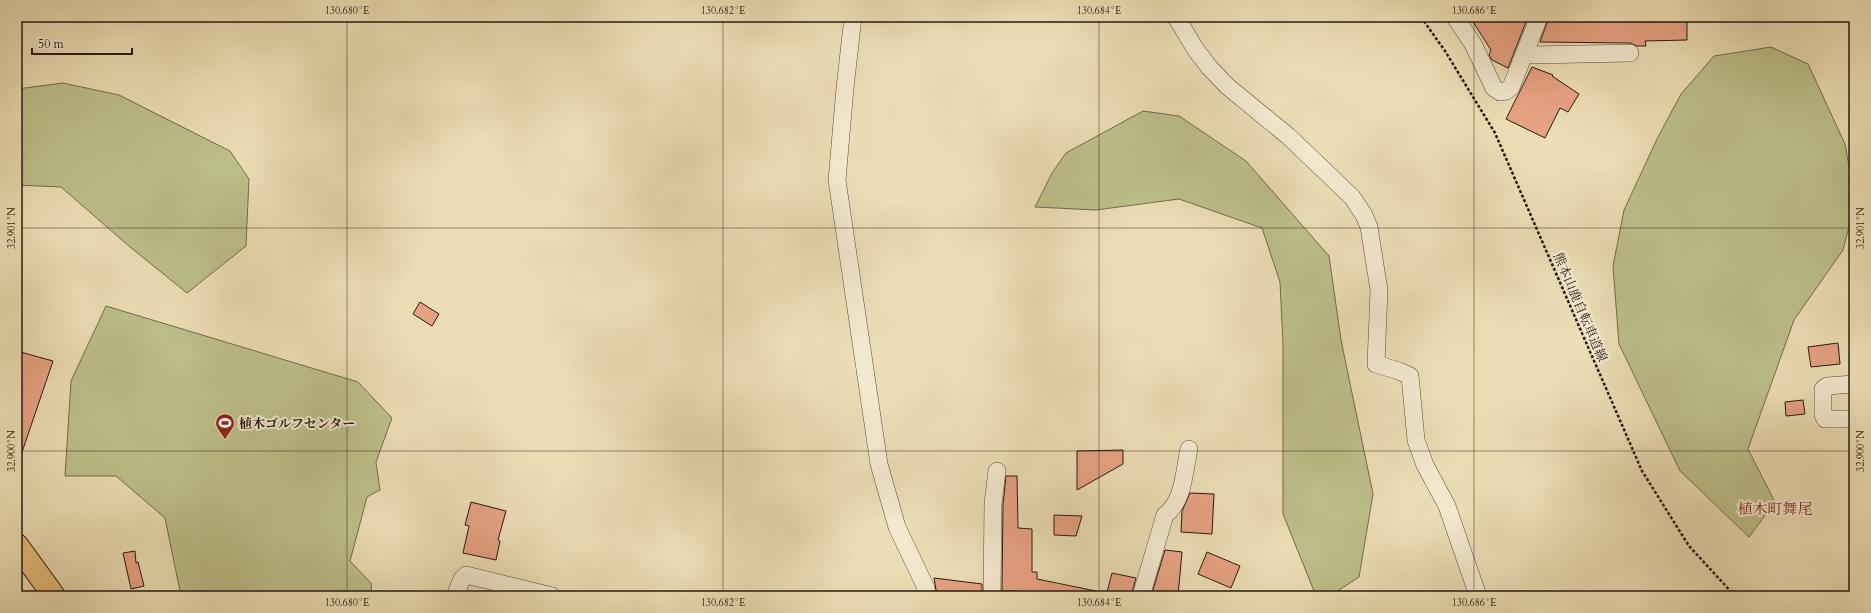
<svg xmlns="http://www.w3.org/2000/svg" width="1871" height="613" viewBox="0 0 1871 613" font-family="Cardo,'Noto Serif JP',serif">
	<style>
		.green { fill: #bdbf8a; stroke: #726c4f }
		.building { fill: #e7a283; stroke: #261a14 }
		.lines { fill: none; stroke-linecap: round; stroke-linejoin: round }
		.minor-casing { stroke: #584b3c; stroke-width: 18 }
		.highway-casing { stroke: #261a14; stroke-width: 24 }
		.path { stroke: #261a14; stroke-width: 2.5; stroke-dasharray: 3 2; stroke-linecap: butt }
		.minor { stroke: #f3e9cf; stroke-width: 17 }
		.highway { stroke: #e6be7a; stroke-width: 22 }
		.ticks { fill: none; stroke: #261a14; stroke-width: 1; stroke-opacity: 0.45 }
		.labels { text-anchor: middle; stroke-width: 4; stroke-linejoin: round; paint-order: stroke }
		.street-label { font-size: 13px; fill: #261a14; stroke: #f3e9cf }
		.poi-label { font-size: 13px; font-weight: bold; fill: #261a14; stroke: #f3e9cf; text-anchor: start }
		.quarter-label { font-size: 15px; fill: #7a1f14; stroke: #f3e9cf }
		.neatline { fill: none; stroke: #261a14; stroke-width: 1.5 }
		.ticks-label { font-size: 10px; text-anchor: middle; fill: #261a14 }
	</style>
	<rect width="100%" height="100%" fill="#ecddb5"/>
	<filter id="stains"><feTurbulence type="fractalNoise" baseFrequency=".005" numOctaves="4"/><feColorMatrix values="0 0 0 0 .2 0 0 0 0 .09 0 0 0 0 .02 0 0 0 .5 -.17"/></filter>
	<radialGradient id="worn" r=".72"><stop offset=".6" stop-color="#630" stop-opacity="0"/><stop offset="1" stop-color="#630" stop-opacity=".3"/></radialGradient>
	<!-- green -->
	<g class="green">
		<path d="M1771,47L1808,64L1845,144L1854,194V207L1843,250L1794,320L1748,449L1775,502L1749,537L1680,471L1619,344L1613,266L1624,210L1657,139L1681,94L1714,56Z"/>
		<path d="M63,83L119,95L230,151L249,179L246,246L187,293L130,247L61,187L17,185V89Z"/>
		<path d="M1143,111L1179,116L1246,161L1329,256L1341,340L1373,494L1359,577L1330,596H1316L1283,514V345L1280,282L1262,228L1179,199L1096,210L1035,207L1052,173L1066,153Z"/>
		<path d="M106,306L358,382L392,418L376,462L380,490L367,497L350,561L371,583L372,596H181L165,518L116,476H65L71,381Z"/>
	</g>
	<!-- building -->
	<g class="building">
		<path d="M1470,17H1508L1526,22L1508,68L1492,60L1489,55L1491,50Z"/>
		<path d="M1549,17L1614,19V21L1644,19V22L1687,21V40L1645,41L1646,46H1637L1630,43L1540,42Z"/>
		<path d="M1532,67L1553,75L1552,76L1579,94L1568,112L1560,108L1545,138L1506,119Z"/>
		<path d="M420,302L439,314L432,326L413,314Z"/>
		<path d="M1838,343L1840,364L1811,367L1808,347Z"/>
		<path d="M17,351L53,361L19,461L17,460Z"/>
		<path d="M1803,400L1805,414L1786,416L1785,402Z"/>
		<path d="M1123,450V464L1077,490V451Z"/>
		<path d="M1006,476H1017L1018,528L1032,529V572H1037V579L1096,591V596H1048L1049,592L1002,591L1003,505Z"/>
		<path d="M1190,493L1214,494L1212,534L1181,532L1182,511Z"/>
		<path d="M471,502L506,511L498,540L500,541L496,560L463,553L469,526L465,525Z"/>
		<path d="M1054,515L1082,516L1076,536L1054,535Z"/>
		<path d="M1165,550L1182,552L1178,596H1165L1152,593Z"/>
		<path d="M135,551L136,563L138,562L144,586L131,589L123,553Z"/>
		<path d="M1207,552L1240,566L1231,588L1198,574Z"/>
		<path d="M1112,573L1136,578L1131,596H1106Z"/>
		<path d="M934,578L982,584V596H937Z"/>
	</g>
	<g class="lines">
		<!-- minor casing -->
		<g class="minor-casing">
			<g id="minor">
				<path d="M853,17L845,88L837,180L879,464L897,527L926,588L927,596"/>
				<path d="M1176,17L1196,50L1209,67L1227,86L1288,136L1352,197L1364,215L1369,227L1379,290L1376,364L1399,371L1410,376L1416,440L1425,465L1447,506L1478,596"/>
				<path d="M1455,17L1473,44L1494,88L1500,92L1506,91L1511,87L1539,17"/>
				<path d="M1525,52L1533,55L1630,53"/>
				<path d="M1854,384L1827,386L1823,389V415L1825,419H1854"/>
				<path d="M455,596L462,579L466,575L552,596"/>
				<path d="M992,596L993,504L997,471"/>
				<path d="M1141,596L1165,515C1184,501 1184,471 1189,449"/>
			</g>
		</g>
		<!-- highway casing -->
		<g class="highway-casing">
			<path id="highway" d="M17,545L54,596"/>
		</g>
		<!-- path -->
		<path class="path" d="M1421,17L1445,51L1495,133L1642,471L1689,546L1735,596"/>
		<!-- minor -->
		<use href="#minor" class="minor"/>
		<!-- highway -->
		<use href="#highway" class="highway"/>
	</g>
	<!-- ticks -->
	<path class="ticks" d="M347,17V596M723,17V596M1099,17V596M1474,17V596M1850,17V596M17,228H1854M17,451H1854"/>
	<!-- icons -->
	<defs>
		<g id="stadium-pin" transform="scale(1)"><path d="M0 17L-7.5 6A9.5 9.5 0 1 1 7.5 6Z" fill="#8f2418" stroke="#f3e9cf"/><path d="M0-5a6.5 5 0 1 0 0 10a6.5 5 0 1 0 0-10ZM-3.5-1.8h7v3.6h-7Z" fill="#fff"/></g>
	</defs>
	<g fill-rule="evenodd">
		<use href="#stadium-pin" x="225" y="423"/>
	</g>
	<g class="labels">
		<!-- street labels -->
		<g class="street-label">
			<text transform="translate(1581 307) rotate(67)" y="5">熊本山鹿自転車道線</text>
		</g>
		<!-- poi labels -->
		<g class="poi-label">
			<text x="239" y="428">植木ゴルフセンター</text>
		</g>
		<!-- quarter labels -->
		<g class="quarter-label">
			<text x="1775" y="514">植木町舞尾</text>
		</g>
	</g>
	<!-- margin -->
	<rect width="1871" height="613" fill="none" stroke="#ecddb5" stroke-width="44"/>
	<!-- scale -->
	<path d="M32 48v6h100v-6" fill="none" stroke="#261a14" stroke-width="2"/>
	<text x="38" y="48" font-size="12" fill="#261a14" stroke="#f3e9cf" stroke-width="3" paint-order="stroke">50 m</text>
	<rect x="22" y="22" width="1827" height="569" class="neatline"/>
	<g class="ticks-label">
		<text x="347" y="14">130.680°E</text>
		<text x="723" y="14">130.682°E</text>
		<text x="1099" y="14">130.684°E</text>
		<text x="1474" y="14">130.686°E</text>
		<text transform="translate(11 228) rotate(-90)" y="4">32.901°N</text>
		<text transform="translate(1860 228) rotate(-90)" y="4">32.901°N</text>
		<text transform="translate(11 451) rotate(-90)" y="4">32.900°N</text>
		<text transform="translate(1860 451) rotate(-90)" y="4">32.900°N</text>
		<text x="347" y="606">130.680°E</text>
		<text x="723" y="606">130.682°E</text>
		<text x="1099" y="606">130.684°E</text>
		<text x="1474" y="606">130.686°E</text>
	</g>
	<rect width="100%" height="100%" filter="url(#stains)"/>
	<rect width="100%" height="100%" fill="url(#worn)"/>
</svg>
